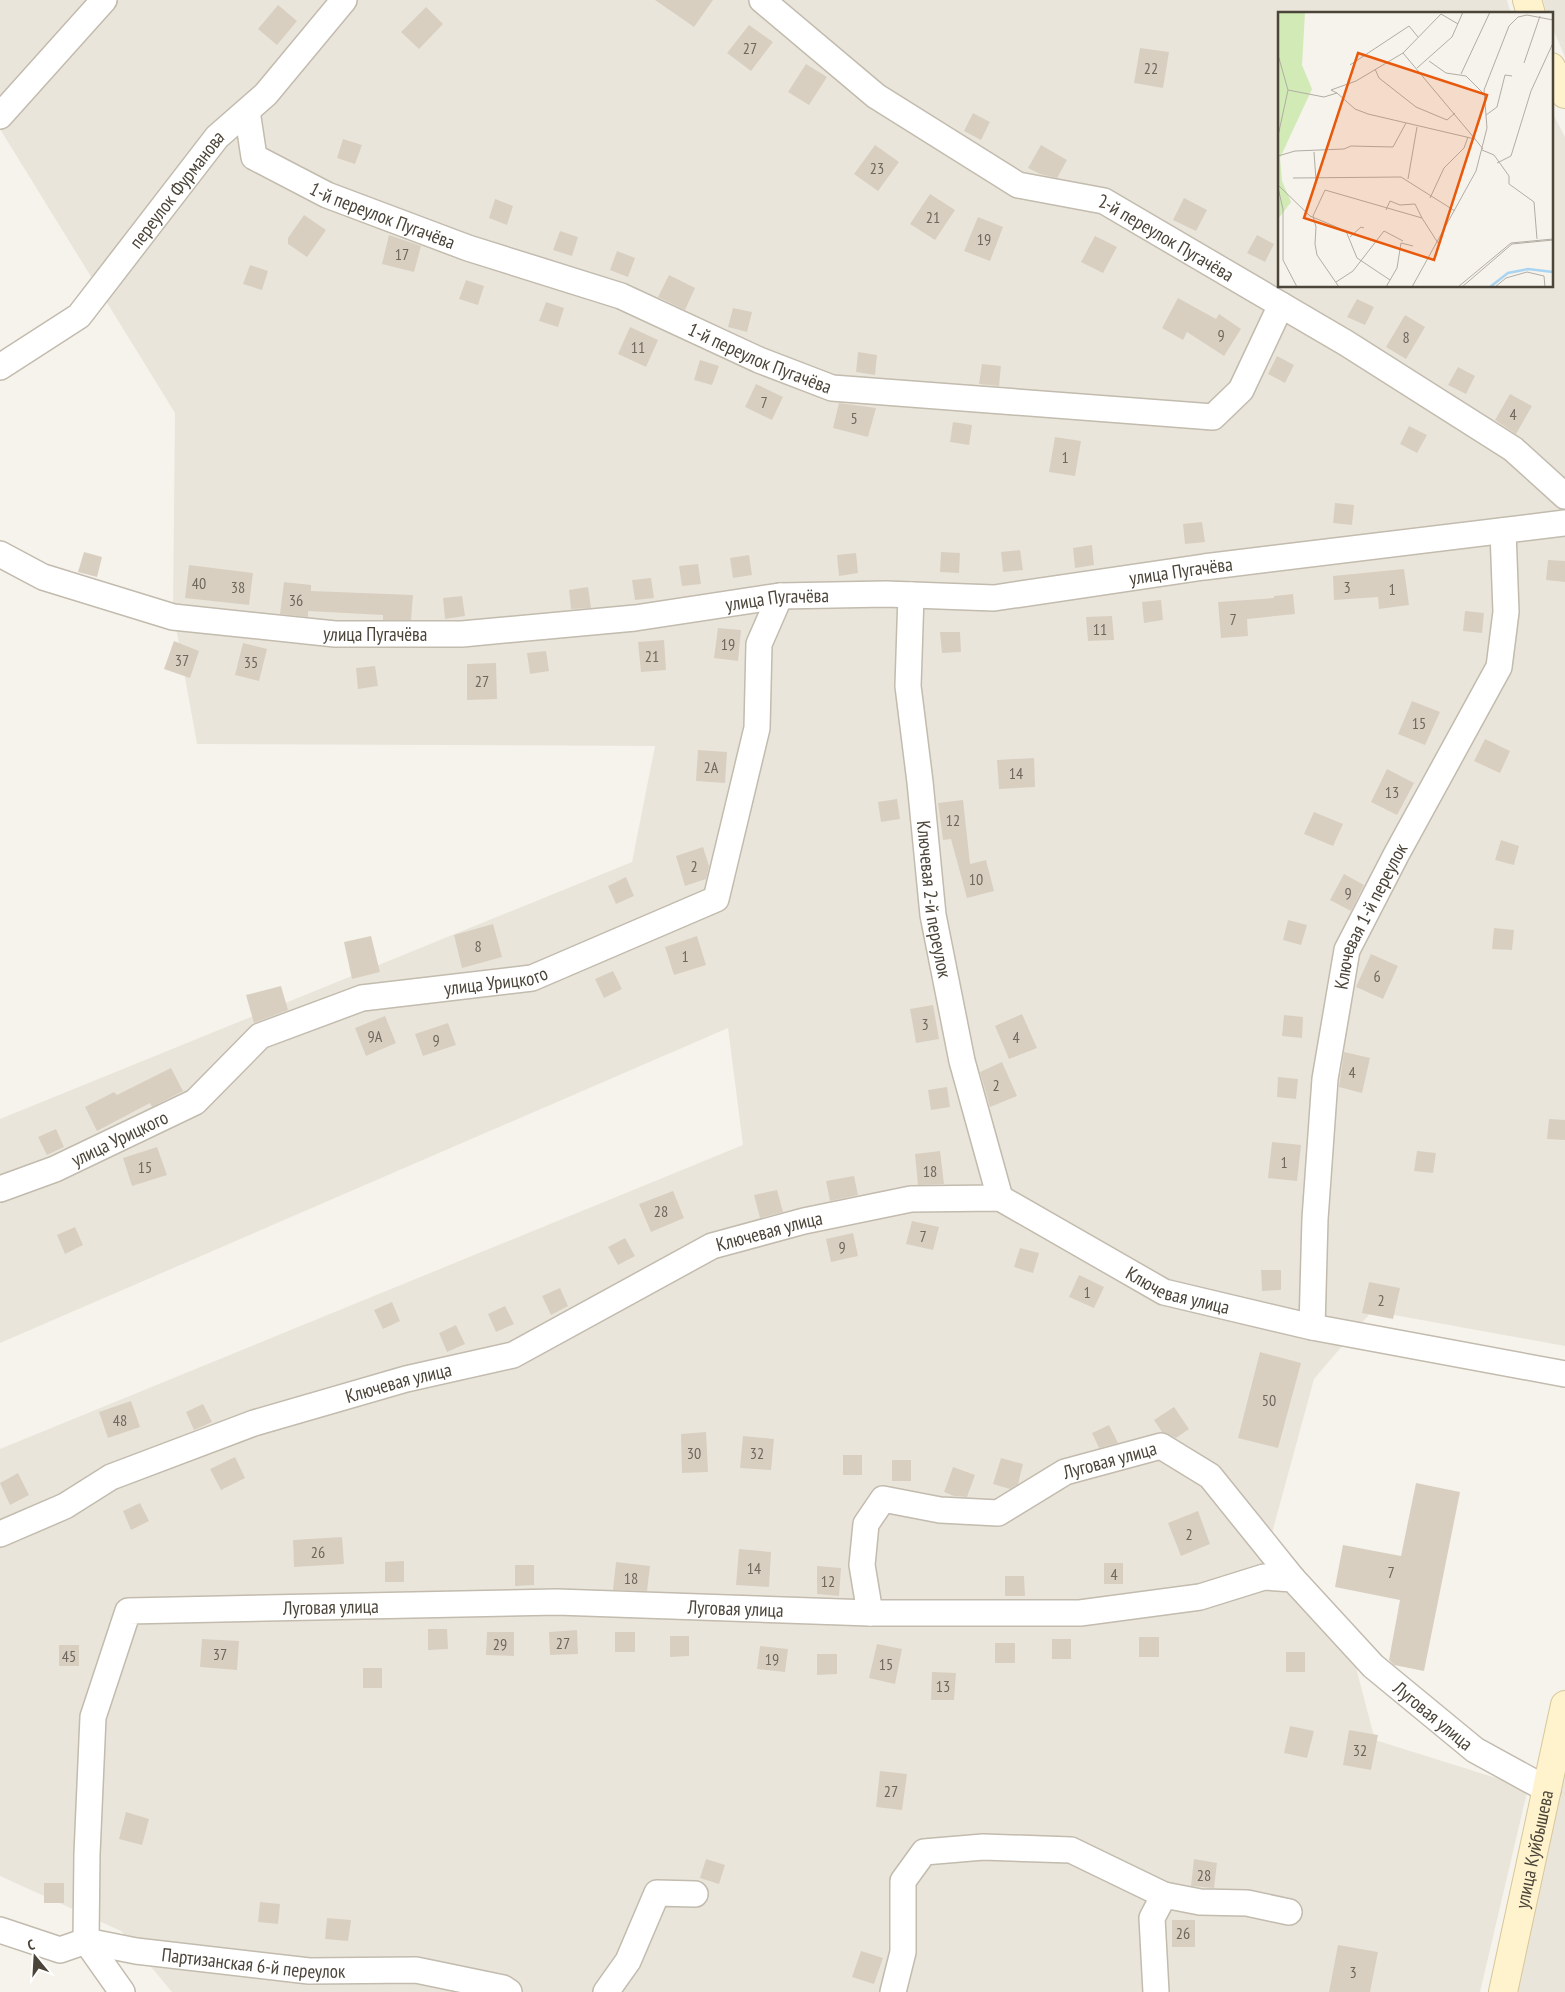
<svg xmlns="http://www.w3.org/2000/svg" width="1565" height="1992" viewBox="0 0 1565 1992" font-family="'PT Sans Narrow',sans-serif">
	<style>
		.residential { fill: #eae5da }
		.building { fill: #d8cfc1 }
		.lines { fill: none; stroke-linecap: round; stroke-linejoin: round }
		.street-casing { stroke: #c2bbae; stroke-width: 28 }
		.secondary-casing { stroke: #d6c79b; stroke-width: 30 }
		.street { stroke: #fff; stroke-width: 25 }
		.secondary { stroke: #fff3cd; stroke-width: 28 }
		.labels { text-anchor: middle; stroke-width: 4; stroke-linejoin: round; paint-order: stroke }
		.number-label { font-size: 16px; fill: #6e675b }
		.street-label { font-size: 19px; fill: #4b4439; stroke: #fff }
		.inset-river { fill: none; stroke: #a9d4f2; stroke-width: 2.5 }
		.inset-road { fill: none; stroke: #b2ada4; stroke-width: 1 }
		.view { fill: #e8590c; fill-opacity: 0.15; stroke: #e8590c; stroke-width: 2.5 }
		.inset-edge { fill: none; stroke: #4b4439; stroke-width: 2.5 }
	</style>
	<rect width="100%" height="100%" fill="#f6f3ec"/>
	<!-- residential -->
	<g class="residential">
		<path d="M0,0H1507L1511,14H1279V286H1551V110L1565,137V1346L1372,1311L1314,1379L1272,1533L1354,1660L1375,1740L1528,1788L1480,1992H172L121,1931L0,1876V1449L743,1145L728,1028L0,1343V1119L632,862L655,746L197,744L173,611L175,413L0,129Z"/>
		<path d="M1543,0H1565V57L1551,24V14H1547Z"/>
		<path d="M1565,1770V1992H1516Z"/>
	</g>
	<!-- building -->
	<g class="building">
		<path d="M655,0H713L694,27Z"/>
		<path d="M278,5L297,21L277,45L258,29Z"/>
		<path d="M426,7L443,24L419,49L401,32Z"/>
		<path d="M749,25L773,42L751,71L727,53Z"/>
		<path d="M1140,48L1169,52L1163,88L1134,83Z"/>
		<path d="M806,64L827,77L809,105L788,92Z"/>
		<path d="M973,113L990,122L981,140L964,131Z"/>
		<path d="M343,139L362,145L355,164L337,158Z"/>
		<path d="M875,145L899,162L878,191L854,174Z"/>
		<path d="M1041,145L1067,160L1057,178L1040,174L1028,168Z"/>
		<path d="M930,194L955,210L935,240L910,224Z"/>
		<path d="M1184,198L1207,210L1196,231L1173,220Z"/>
		<path d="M495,199L513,206L507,225L489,218Z"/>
		<path d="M304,215L326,230L307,257L288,244V238Z"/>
		<path d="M978,217L1003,227L990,261L964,251Z"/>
		<path d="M560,231L578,237L572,256L553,250Z"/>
		<path d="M389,235L421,246L414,272L382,264Z"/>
		<path d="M1257,235L1274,244L1265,262L1247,253Z"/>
		<path d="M1095,236L1117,247L1103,273L1081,262Z"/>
		<path d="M617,251L635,258L628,277L610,270Z"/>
		<path d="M250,265L268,271L262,290L243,284Z"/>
		<path d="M669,275L695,288L685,310L658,297Z"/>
		<path d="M466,280L484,286L478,305L459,299Z"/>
		<path d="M1178,298L1216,319L1219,314L1241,329L1224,356L1187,332L1183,340L1162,328Z"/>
		<path d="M1357,299L1374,307L1365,325L1347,317Z"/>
		<path d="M546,302L564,308L558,327L539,321Z"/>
		<path d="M733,308L752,312L747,332L728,327Z"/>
		<path d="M1405,315L1425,327L1406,359L1386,347Z"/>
		<path d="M630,327L658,340L646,367L618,354Z"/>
		<path d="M858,352L877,355L875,375L856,372Z"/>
		<path d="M1277,356L1294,365L1285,383L1268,374Z"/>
		<path d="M700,360L719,366L712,385L694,380Z"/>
		<path d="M982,364L1001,366L999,386L979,384Z"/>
		<path d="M1458,367L1475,376L1466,394L1448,385Z"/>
		<path d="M756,384L783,397L772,420L745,407Z"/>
		<path d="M1510,394L1532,406L1516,434L1495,420Z"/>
		<path d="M839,403L876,408L868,437L833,428Z"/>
		<path d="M953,422L972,425L969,445L950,442Z"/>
		<path d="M1409,426L1427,435L1417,453L1400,444Z"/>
		<path d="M1055,437L1081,441L1075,476L1049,472Z"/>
		<path d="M1335,503L1354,505L1352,525L1333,523Z"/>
		<path d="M1202,522L1205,542L1185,544L1183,524Z"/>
		<path d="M1092,545L1094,565L1075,568L1073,548Z"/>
		<path d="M1020,550L1023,570L1003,572L1001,552Z"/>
		<path d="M84,552L102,557L97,577L78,572Z"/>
		<path d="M941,552L960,553L959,573L940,572Z"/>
		<path d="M856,553L858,573L839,576L837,555Z"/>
		<path d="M749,555L752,575L733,578L730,558Z"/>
		<path d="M1548,560L1565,561V582L1546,580Z"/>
		<path d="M698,564L701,584L682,586L679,566Z"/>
		<path d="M189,565L253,573L249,605L185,598Z"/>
		<path d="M1404,569L1409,605L1379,609L1378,597L1334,600L1333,576Z"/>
		<path d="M651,578L654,598L635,600L632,580Z"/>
		<path d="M284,582L311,585V591L413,595L411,620H383V615L308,611V617L280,614Z"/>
		<path d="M588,587L591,608L571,609L569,590Z"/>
		<path d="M1293,594L1295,614L1247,619L1248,636L1221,638L1218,602L1274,598V596Z"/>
		<path d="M462,596L465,616L445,619L443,598Z"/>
		<path d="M1161,600L1163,620L1144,623L1142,602Z"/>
		<path d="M1465,611L1484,613L1482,633L1463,631Z"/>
		<path d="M1112,616L1114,640L1088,641L1086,617Z"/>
		<path d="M718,628L741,630L738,661L714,658Z"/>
		<path d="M940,632H960L961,652L942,653Z"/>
		<path d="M664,640L666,670L641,672L638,642Z"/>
		<path d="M174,641L199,651L190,678L164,669Z"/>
		<path d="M243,643L267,649L259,681L235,675Z"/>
		<path d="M546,651L549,671L530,674L527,653Z"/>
		<path d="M496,663L497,699L467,700V664Z"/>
		<path d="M375,666L378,686L358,689L356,668Z"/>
		<path d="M1412,701L1440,712L1425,745L1398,734Z"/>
		<path d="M1485,739L1510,751L1500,773L1474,761Z"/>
		<path d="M698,750L727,752L725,783L696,781Z"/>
		<path d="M1034,758L1035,787L999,789L997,760Z"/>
		<path d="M1387,769L1414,783L1397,815L1371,802Z"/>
		<path d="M897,799L900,819L881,822L878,802Z"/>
		<path d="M963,800L970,864L986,860L994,891L967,898L951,839L943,840L938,803Z"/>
		<path d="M1314,812L1343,824L1333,846L1304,834Z"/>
		<path d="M1501,840L1519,846L1514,865L1495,860Z"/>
		<path d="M703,847L709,866L706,879L685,886L676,856Z"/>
		<path d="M1344,874L1364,885L1351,911L1330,900Z"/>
		<path d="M626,877L634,896L616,904L608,886Z"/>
		<path d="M1288,920L1307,925L1301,945L1283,940Z"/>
		<path d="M493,924L502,957L462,968L454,935Z"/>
		<path d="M1494,928L1514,930L1512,950L1492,949Z"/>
		<path d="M371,936L380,972L352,979L344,942Z"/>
		<path d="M697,936L706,965L674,975L665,947Z"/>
		<path d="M1371,954L1398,966L1383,999L1356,987Z"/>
		<path d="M613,971L622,989L604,998L595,979Z"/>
		<path d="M281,986L288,1010L254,1023L246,995Z"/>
		<path d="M933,1005L939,1039L916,1043L910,1009Z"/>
		<path d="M1022,1014L1037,1048L1009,1059L995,1026Z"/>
		<path d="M1284,1015L1303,1017L1302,1038L1282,1036Z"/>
		<path d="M385,1016L396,1043L366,1056L355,1028Z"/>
		<path d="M448,1023L456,1045L423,1056L415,1034Z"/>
		<path d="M1344,1052L1370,1058L1362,1093L1339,1087Z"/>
		<path d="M1002,1062L1017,1096L990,1107L980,1072Z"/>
		<path d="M171,1068L183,1091L152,1107L150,1103L97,1131L85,1107L114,1092L117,1095Z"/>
		<path d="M1278,1077L1298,1079L1296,1099L1277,1097Z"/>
		<path d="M947,1087L950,1107L931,1110L928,1090Z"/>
		<path d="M1549,1119L1565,1120V1140L1547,1139Z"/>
		<path d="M56,1129L64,1147L47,1155L38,1137Z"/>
		<path d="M1272,1142L1301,1145L1297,1181L1268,1178Z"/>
		<path d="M157,1147L167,1175L132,1186L123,1158Z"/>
		<path d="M940,1151L944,1184L918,1185L915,1154Z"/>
		<path d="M1417,1151L1436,1153L1433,1173L1414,1171Z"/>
		<path d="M854,1176L858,1195L830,1201L826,1181Z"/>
		<path d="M777,1190L783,1212L760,1218L754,1195Z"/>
		<path d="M673,1191L684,1218L651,1232L639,1204Z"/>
		<path d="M912,1221L939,1227L933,1250L906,1244Z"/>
		<path d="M75,1227L83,1245L65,1254L57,1235Z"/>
		<path d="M853,1233L858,1256L831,1262L826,1239Z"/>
		<path d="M625,1238L635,1256L618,1265L608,1247Z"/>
		<path d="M1020,1248L1039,1253L1033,1273L1014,1267Z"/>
		<path d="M1261,1270H1281V1290L1262,1291Z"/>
		<path d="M1079,1275L1104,1287L1094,1308L1069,1297Z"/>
		<path d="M1369,1282L1400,1288L1393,1319L1362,1313Z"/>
		<path d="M560,1288L568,1306L551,1315L542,1296Z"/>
		<path d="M392,1302L400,1321L383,1329L374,1310Z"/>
		<path d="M505,1306L514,1324L496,1332L488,1314Z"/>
		<path d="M456,1325L465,1344L447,1352L439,1333Z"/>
		<path d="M1260,1352L1301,1363L1278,1448L1238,1438Z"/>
		<path d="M131,1401L140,1427L108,1438L99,1412Z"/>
		<path d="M203,1404L212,1422L194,1430L186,1412Z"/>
		<path d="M1174,1407L1189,1429L1176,1438L1162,1432L1154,1420Z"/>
		<path d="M1109,1425L1118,1443L1099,1448L1092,1433Z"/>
		<path d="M706,1432L708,1472L682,1473L681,1434Z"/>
		<path d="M743,1436L774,1439L771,1470L740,1468Z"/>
		<rect x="843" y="1455" width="19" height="20"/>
		<path d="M235,1457L245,1478L221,1490L210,1469Z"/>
		<path d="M1001,1458L1023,1464L1018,1484L1010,1489L993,1484Z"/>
		<rect x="892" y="1460" width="19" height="21"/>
		<path d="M953,1467L975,1475L967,1497L954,1496L944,1492Z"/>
		<path d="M18,1473L29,1495L10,1505L0,1483Z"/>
		<path d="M1416,1483L1460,1492L1424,1671L1394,1665L1389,1660L1400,1600L1335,1587L1343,1545L1401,1556Z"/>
		<path d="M140,1503L149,1521L131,1530L123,1511Z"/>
		<path d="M1198,1511L1210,1544L1181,1556L1168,1523Z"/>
		<path d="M342,1537L344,1564L294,1567L293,1540Z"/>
		<path d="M739,1549L771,1552L769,1587L736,1585Z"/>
		<path d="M404,1561V1582H385V1562Z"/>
		<path d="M616,1562L650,1566L647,1591L613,1590Z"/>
		<rect x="1104" y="1563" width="19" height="21"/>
		<path d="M515,1565H534V1585L515,1586Z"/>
		<path d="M817,1566L841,1568L839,1596L817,1594Z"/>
		<path d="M1005,1576H1024L1025,1596H1005Z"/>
		<path d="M428,1629H447L448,1649L428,1650Z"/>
		<path d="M577,1630L578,1654L550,1655L549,1632Z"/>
		<path d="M487,1632H514V1656L486,1655Z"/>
		<rect x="615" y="1632" width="20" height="20"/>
		<path d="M670,1636H689V1656L670,1657Z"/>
		<rect x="1139" y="1637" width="20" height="20"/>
		<path d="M202,1639L239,1641L237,1670L200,1667Z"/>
		<rect x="1052" y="1639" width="19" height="20"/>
		<rect x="995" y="1643" width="20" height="20"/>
		<path d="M877,1644L902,1649L895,1684L869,1678Z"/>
		<rect x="59" y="1645" width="20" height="21"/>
		<path d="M760,1646L788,1649L785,1672L757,1669Z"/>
		<rect x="1286" y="1652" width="19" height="20"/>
		<path d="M817,1654H837V1674L817,1675Z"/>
		<rect x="363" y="1668" width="19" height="20"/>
		<path d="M932,1672L956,1673L954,1700H931Z"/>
		<path d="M1290,1726L1314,1731L1307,1758L1284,1753Z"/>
		<path d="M1349,1730L1378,1735L1371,1770L1343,1765Z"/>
		<path d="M880,1771L907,1774L902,1810L876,1807Z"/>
		<path d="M126,1812L149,1819L142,1845L119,1839Z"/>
		<path d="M706,1859L725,1865L719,1884L700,1878Z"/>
		<path d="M1194,1859L1217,1863L1214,1888L1191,1886Z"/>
		<rect x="44" y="1883" width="20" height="20"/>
		<path d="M260,1902L280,1904L278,1924L258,1922Z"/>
		<path d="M327,1918L351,1920L348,1941L325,1939Z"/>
		<rect x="1172" y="1920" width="23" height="27"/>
		<path d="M1338,1945L1378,1952L1370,1992H1329Z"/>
		<path d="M861,1951L883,1958L874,1984L852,1977Z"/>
	</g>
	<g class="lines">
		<!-- street casing -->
		<g class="street-casing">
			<g id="street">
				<path id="s1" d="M762,0L876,96L1018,185L1104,201L1346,343L1513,449L1565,496"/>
				<path id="s2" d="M247,111L254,157L327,195L468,248L621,296L759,360L832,388L1213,417L1241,390L1281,305"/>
				<path d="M0,116L104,0"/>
				<path id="s3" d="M0,367L79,316L217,137L266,94L344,0"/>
				<path id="s4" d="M0,554L43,577L173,617L335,634H462L635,618L780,596L886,594L994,598L1204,567L1565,523"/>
				<path id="s5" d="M911,595L908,686L920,782L933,915L962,1061L1000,1198"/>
				<path id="s6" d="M0,1189L55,1169L195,1102L260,1036L362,998L532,978L716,899L757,728L759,644L780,596"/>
				<path id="s7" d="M1312,1327L1315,1219L1325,1079L1347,950L1396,855L1499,667L1506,612L1503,531"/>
				<path id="s8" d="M0,1534L65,1506L111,1477L254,1423L406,1379L513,1355L712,1246L804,1221L911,1199L1000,1198L1164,1292L1312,1327L1565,1374"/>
				<path id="s9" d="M870,1613L862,1565L866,1524L883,1499L940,1510L998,1513L1065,1472L1161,1446L1210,1476L1293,1579"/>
				<path id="s10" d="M0,1930L60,1950L86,1941L136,1951L309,1971L416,1970L503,1988L509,1992"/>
				<path id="s11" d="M122,1992L86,1941L87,1854L93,1717L128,1611L557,1602L870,1613H1080L1200,1597L1264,1577L1293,1579L1373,1666L1475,1750L1548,1790"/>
				<path d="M606,1992L628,1961L657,1893L695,1894"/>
				<path d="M893,1992L903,1952V1881L924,1852L983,1847L1071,1850L1164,1895"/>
				<path d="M1156,1992L1152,1918L1164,1895L1200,1902L1247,1903L1289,1912"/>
			</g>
		</g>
		<!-- secondary casing -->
		<g class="secondary-casing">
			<g id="secondary">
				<path d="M1527,0L1531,14"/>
				<path d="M1551,67L1565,94"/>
				<path id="s12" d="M1503,1992L1565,1705"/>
			</g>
		</g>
		<!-- street -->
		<use href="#street" class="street"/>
		<!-- secondary -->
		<use href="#secondary" class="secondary"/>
	</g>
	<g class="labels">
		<!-- number labels -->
		<g class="number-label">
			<text x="750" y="54">27</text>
			<text x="1151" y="74">22</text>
			<text x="877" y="174">23</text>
			<text x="933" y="223">21</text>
			<text x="984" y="245">19</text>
			<text x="402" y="260">17</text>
			<text x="1221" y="341">9</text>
			<text x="1406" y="343">8</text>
			<text x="638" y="353">11</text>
			<text x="764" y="408">7</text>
			<text x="1513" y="420">4</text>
			<text x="854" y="424">5</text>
			<text x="1065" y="463">1</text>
			<text x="199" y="589">40</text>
			<text x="238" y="593">38</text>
			<text x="1347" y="593">3</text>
			<text x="1392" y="595">1</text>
			<text x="296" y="606">36</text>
			<text x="1233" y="625">7</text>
			<text x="1100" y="635">11</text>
			<text x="728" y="650">19</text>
			<text x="652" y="662">21</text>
			<text x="182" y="666">37</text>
			<text x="251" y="668">35</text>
			<text x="482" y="687">27</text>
			<text x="1419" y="729">15</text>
			<text x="711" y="773">2А</text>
			<text x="1016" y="779">14</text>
			<text x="1392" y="798">13</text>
			<text x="953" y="826">12</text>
			<text x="694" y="872">2</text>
			<text x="976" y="885">10</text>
			<text x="1348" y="899">9</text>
			<text x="478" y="952">8</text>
			<text x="685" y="962">1</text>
			<text x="1377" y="982">6</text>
			<text x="925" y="1030">3</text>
			<text x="375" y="1042">9А</text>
			<text x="1016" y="1043">4</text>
			<text x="436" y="1046">9</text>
			<text x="1352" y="1078">4</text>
			<text x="996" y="1091">2</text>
			<text x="1284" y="1168">1</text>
			<text x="145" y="1173">15</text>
			<text x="930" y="1177">18</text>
			<text x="661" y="1217">28</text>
			<text x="923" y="1242">7</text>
			<text x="842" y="1253">9</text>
			<text x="1087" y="1298">1</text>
			<text x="1381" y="1306">2</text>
			<text x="1269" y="1406">50</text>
			<text x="120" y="1426">48</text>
			<text x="694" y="1459">30</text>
			<text x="757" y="1459">32</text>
			<text x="1189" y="1540">2</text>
			<text x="318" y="1558">26</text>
			<text x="754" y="1574">14</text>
			<text x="1391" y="1578">7</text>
			<text x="1114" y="1580">4</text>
			<text x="631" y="1584">18</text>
			<text x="828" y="1587">12</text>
			<text x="563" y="1649">27</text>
			<text x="500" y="1650">29</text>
			<text x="220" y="1660">37</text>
			<text x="69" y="1662">45</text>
			<text x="772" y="1665">19</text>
			<text x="886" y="1670">15</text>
			<text x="943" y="1692">13</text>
			<text x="1360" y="1756">32</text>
			<text x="891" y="1797">27</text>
			<text x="1204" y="1881">28</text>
			<text x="1183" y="1939">26</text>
			<text x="1353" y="1978">3</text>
		</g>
		<!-- street labels -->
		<g class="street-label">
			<text dy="7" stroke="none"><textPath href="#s3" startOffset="254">переулок Фурманова</textPath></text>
			<text dy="7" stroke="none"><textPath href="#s2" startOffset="188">1-й переулок Пугачёва</textPath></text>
			<text dy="7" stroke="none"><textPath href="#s1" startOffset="476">2-й переулок Пугачёва</textPath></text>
			<text dy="7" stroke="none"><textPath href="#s2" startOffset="592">1-й переулок Пугачёва</textPath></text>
			<text dy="7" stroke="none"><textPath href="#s4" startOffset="1198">улица Пугачёва</textPath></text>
			<text dy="7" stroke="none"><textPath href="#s4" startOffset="792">улица Пугачёва</textPath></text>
			<text dy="7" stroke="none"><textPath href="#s4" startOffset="388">улица Пугачёва</textPath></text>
			<text dy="7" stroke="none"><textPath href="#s5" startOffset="306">Ключевая 2-й переулок</textPath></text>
			<text dy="7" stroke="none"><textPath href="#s7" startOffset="419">Ключевая 1-й переулок</textPath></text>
			<text dy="7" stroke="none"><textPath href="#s6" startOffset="550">улица Урицкого</textPath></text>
			<text dy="7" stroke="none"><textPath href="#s6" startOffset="130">улица Урицкого</textPath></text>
			<text dy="7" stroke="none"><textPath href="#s8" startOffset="832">Ключевая улица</textPath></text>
			<text dy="7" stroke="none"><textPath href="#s8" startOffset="1268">Ключевая улица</textPath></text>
			<text dy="7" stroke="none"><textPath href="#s8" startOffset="428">Ключевая улица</textPath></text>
			<text dy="7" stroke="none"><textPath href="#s9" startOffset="361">Луговая улица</textPath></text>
			<text dy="7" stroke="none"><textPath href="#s11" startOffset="601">Луговая улица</textPath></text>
			<text dy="7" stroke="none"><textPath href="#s11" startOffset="1006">Луговая улица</textPath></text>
			<text dy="7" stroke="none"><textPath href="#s11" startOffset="1764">Луговая улица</textPath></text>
			<text dy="7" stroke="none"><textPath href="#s12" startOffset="146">улица Куйбышева</textPath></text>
			<text dy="7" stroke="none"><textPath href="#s10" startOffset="260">Партизанская 6-й переулок</textPath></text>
		</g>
	</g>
	<!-- overview -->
	<g transform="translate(1278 12)">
		<rect width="275" height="275" fill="#f6f3ec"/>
		<path d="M0,0H27L24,53L34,77L2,146L4,169L13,190L0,207Z" fill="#d2eab5"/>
		<path class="inset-river" d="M212,275L230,261L250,257L275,260"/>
		<path class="inset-road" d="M125,41L197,127M0,43L10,78L0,124M151,49L168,61L188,64L206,82M246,51L262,4M72,53L131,14L140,25M139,56L174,25L185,0M97,57L101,66L138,95L169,108L177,101M183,62L212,0M10,78L46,85L59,81L77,97L90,102L197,127L205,137M59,81L53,78L78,69L125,41L163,2L180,12M208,103L219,95L227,63L234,64M204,138L216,143L231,164V172L256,190L259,227M36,140L38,168M0,144L17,139L66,137L73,134L115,135L128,111M219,151L233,144L253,79L275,31M15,166L123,165L177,199M130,167L139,115M0,173L32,204L68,219L79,246L112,268M0,176L5,197V248L19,275M152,186L166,156L186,136L190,125M108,198L112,189L122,193L137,192L144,206M72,225L83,215L86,216M58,270L75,259L106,219L125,229M61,275L39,243L37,232L38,215L35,204L47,178L144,206L160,231M108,275L119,256L123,231L135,234M134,275L198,159L209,116L206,78L231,14L240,5L249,3L275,8M180,275L233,231L275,227M184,275L234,232L275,228M217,275L228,266L249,260L266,264L267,275"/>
		<path class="view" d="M80,41L209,83L156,248L26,206Z"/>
		<rect width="275" height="275" class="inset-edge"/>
	</g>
	<!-- north arrow -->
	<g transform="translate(35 1957) rotate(342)" stroke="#ffffff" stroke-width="4" paint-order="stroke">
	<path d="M0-4L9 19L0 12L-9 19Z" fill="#4b4439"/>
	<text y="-8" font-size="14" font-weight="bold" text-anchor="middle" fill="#4b4439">С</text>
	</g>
</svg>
